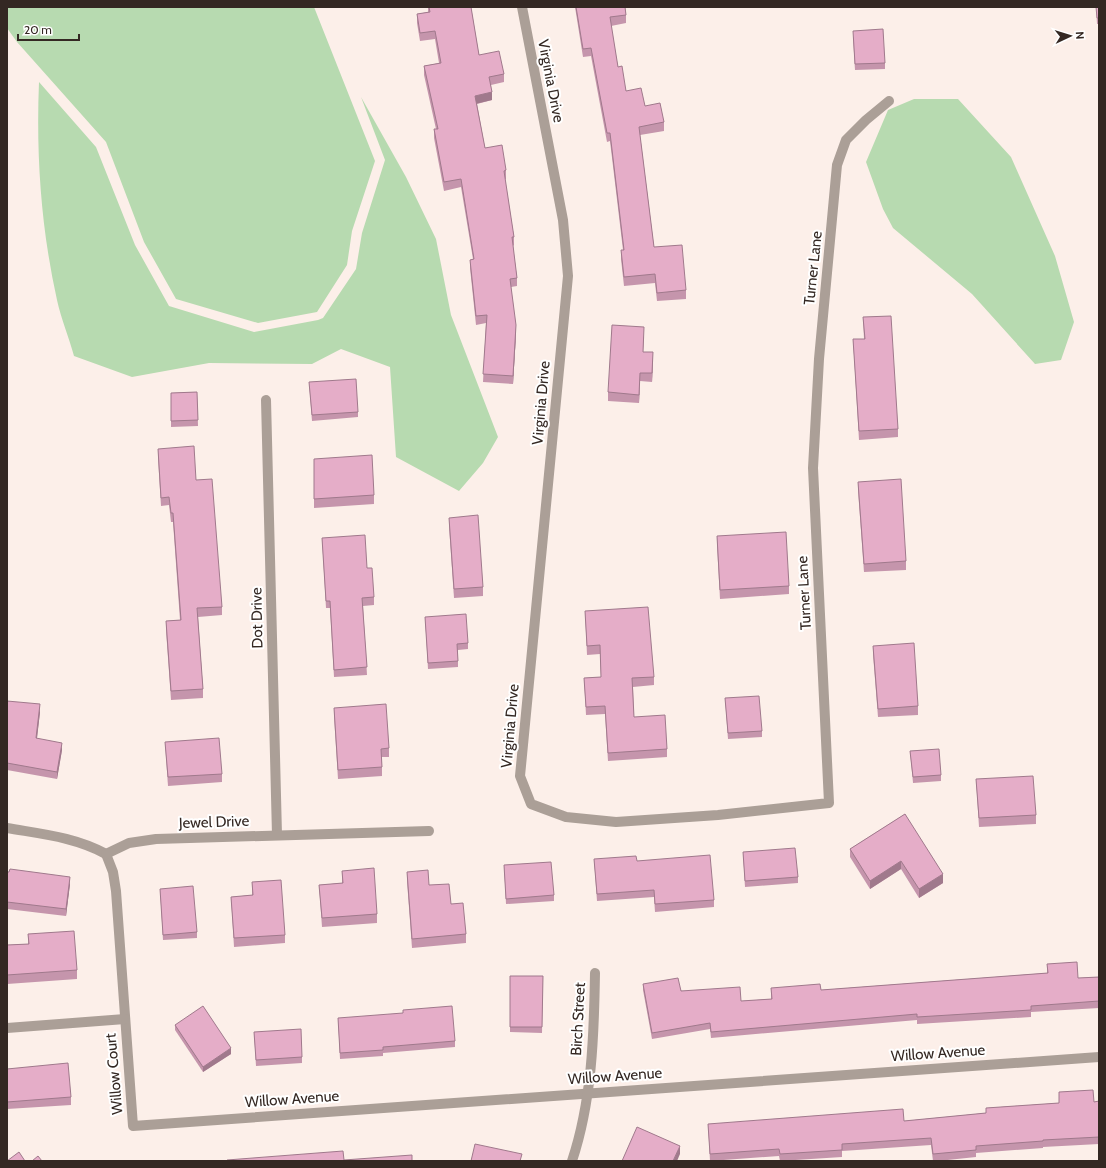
<svg xmlns="http://www.w3.org/2000/svg" width="1106" height="1168" viewBox="0 0 1106 1168" font-family="Cabin,sans-serif">
	<style>
		.green { fill: #b7dab0 }
		.lines { fill: none; stroke-linecap: round; stroke-linejoin: round }
		.street { stroke: #ab9f97; stroke-width: 10 }
		.wall { fill: #c595ac }
		.shaded-wall { fill: #a0798c }
		.building { fill: #e5adc8; stroke: #a0798c }
		.labels { text-anchor: middle; stroke-width: 4; stroke-linejoin: round; paint-order: stroke }
		.street-label { font-size: 15px; fill: #342823; stroke: #fff }
	</style>
	<rect width="100%" height="100%" fill="#fcefe9"/>
	<!-- green -->
	<g class="green">
		<path d="M7,7H314L375,161L352,231L347,265L317,312L258,323L176,299L144,242L106,142L17,42L7,28Z"/>
		<path d="M39,82L96,147L135,245L169,306L254,332L318,320L323,318L356,269L362,233L385,160L361,97L406,177L436,239L451,315L498,437L483,463L459,491L396,457L390,367L341,349L312,364L209,363L132,377L74,356C69,337 61,319 57,300C41,228 36,155 39,82Z"/>
		<path d="M914,99H958L1011,157L1055,256L1074,322L1061,360L1035,364L972,294L893,228L883,209L866,162L888,110Z"/>
	</g>
	<g class="lines">
		<!-- street -->
		<g class="street">
			<path d="M522,7L563,220L568,276L520,776L531,804L566,817L616,822L718,815L829,803L813,468L819,359L837,165L846,140L866,120L889,101"/>
			<path d="M266,400L277,835"/>
			<path d="M7,828C41,834 75,837 106,854"/>
			<path d="M106,854L113,872L116,891L133,1126L1099,1057"/>
			<path d="M106,854L129,843L156,839L429,831"/>
			<path d="M7,1028L125,1019"/>
			<path d="M572,1161C592,1101 594,1036 595,973"/>
		</g>
	</g>
	<!-- wall -->
	<g class="wall">
		<path d="M428,7H471L479,55L504,74V82L491,85L492,100L477,104L485,148L506,170V179H505L514,237V245L513,246L517,278V286L511,287L516,334L513,384L483,382L486,323L476,325L470,268V260L473,259L461,187L444,191L434,138V129H436L424,75V66L439,63L435,39L420,41L417,23V14L428,12Z"/>
		<path d="M575,7H625L626,15V23L611,26L618,67L626,91L664,122V131L640,135L654,247L686,290V299L657,301L655,283L624,286L621,259V250H623L610,141L607,142L591,56L583,57Z"/>
		<path d="M1096,7H1099V24H1097Z"/>
		<path d="M853,37L885,63V69L855,70Z"/>
		<path d="M863,317L898,429V437L859,440L853,339H864Z"/>
		<path d="M644,336L643,352L653,361L652,382L640,381L639,403L608,401V392Z"/>
		<path d="M309,382L358,412V417L312,421Z"/>
		<path d="M197,392L198,426L171,427V393Z"/>
		<path d="M158,449L196,480L222,607V615L198,617L203,689V698L171,700L166,630V621L180,620L173,522H171L169,505L161,506L158,458Z"/>
		<path d="M314,459L374,495V504L314,508Z"/>
		<path d="M858,482L906,561V570L864,572L858,490Z"/>
		<path d="M449,518L483,587V596L454,598L449,526Z"/>
		<path d="M717,536L789,586V594L720,599L717,545Z"/>
		<path d="M322,538L374,597V605L363,606L367,675L334,677L330,608H326Z"/>
		<path d="M585,611L654,677V685L633,687L634,717L667,749V757L608,761L605,714L586,715L584,678L601,677L600,654L587,655Z"/>
		<path d="M425,617L468,643V649L458,650V667L428,669Z"/>
		<path d="M873,646L918,706V715L878,717L873,654Z"/>
		<path d="M725,698L762,731V737L728,739Z"/>
		<path d="M7,701L40,712L37,738L62,750L57,779L7,770Z"/>
		<path d="M334,708L389,748V757H382V776L338,779L334,716Z"/>
		<path d="M165,742L222,774V782L168,786Z"/>
		<path d="M910,751L941,775V781L913,783Z"/>
		<path d="M976,779L1036,815V824L979,827Z"/>
		<path d="M905,814L943,883L919,898L901,869L870,889L850,857V849Z"/>
		<path d="M743,852L798,877V883L745,887Z"/>
		<path d="M594,859L637,861L714,900V907L655,912L654,897L597,901Z"/>
		<path d="M504,865L554,895V901L506,904Z"/>
		<path d="M342,871L377,914V923L322,927L319,885L342,883Z"/>
		<path d="M7,872L70,884L66,916L7,909Z"/>
		<path d="M407,872L429,885L451,904L466,934V943L412,948L407,881Z"/>
		<path d="M252,882L285,935V943L234,947L231,897L252,895Z"/>
		<path d="M160,889L197,932V938L163,940Z"/>
		<path d="M28,934L77,970V979L7,984V945L28,944Z"/>
		<path d="M1047,964L1078,978L1099,977V1008L1031,1012V1017L917,1024V1020L711,1038L710,1029L652,1039L643,990V984L741,1001L771,999V988L821,990L1047,973Z"/>
		<path d="M510,976H543L542,1033L510,1032Z"/>
		<path d="M338,1018L455,1041V1047L383,1053V1056L340,1059Z"/>
		<path d="M175,1025L231,1054L203,1072L175,1030Z"/>
		<path d="M254,1032L302,1057V1063L256,1066Z"/>
		<path d="M7,1069L71,1097V1105L7,1109Z"/>
		<path d="M1059,1092L1094,1102L1099,1101V1144L1043,1147V1148L976,1153V1157L938,1161H933L931,1145L842,1151V1157L780,1161L779,1156L710,1161L708,1124L904,1121L986,1113V1108L1059,1103Z"/>
	</g>
	<!-- shaded-wall -->
	<g class="shaded-wall">
		<path d="M492,92V100L475,104V96Z"/>
		<path d="M516,325V334L513,384V376Z"/>
		<path d="M653,352V361L652,382V373Z"/>
		<path d="M640,373V381L639,403V395Z"/>
		<path d="M40,704V712L36,746V738Z"/>
		<path d="M62,743V750L57,779V772Z"/>
		<path d="M901,861V869L870,889V881Z"/>
		<path d="M943,874V883L919,898V889Z"/>
		<path d="M70,877V884L66,916V909Z"/>
		<path d="M231,1048V1054L203,1072V1067Z"/>
		<path d="M680,1146V1154L677,1161H673Z"/>
	</g>
	<!-- building -->
	<g class="building">
		<path d="M429,7H471L479,55L499,51L504,74L489,77L492,92L475,96L485,148L502,145L506,170L504,171L514,237H512L517,278L510,279L516,325L513,376L483,374L487,315L476,316L470,260L474,259L461,179L444,182L434,129H438L424,66L441,63L435,31L420,33L417,14L430,12Z"/>
		<path d="M576,7H625L626,15L610,17L618,67L622,66L626,91L641,88L645,106L660,103L664,122L639,127L654,247L682,245L686,290L657,293L655,274L624,277L621,250H624L610,133H607L591,48L583,49Z"/>
		<path d="M1096,7H1099V18H1097Z"/>
		<path d="M883,29L885,63L855,64L853,31Z"/>
		<path d="M891,316L898,429L859,431L853,339H865L863,317Z"/>
		<path d="M612,325L644,327L643,352H653L652,373H640L639,395L608,392Z"/>
		<path d="M356,379L358,412L312,415L309,382Z"/>
		<path d="M197,392L198,420L171,421V393Z"/>
		<path d="M194,446L196,480L212,479L222,607L197,608L203,689L171,691L166,621L181,620L173,513H171L169,497L161,498L158,449Z"/>
		<path d="M372,455L374,495L314,499V459Z"/>
		<path d="M901,479L906,561L864,564L858,482Z"/>
		<path d="M478,515L483,587L454,589L449,518Z"/>
		<path d="M786,532L789,586L720,590L717,536Z"/>
		<path d="M365,535L367,568H372L374,597L362,598L367,667L334,670L330,601H326L322,538Z"/>
		<path d="M648,607L654,677L632,678L634,717L665,715L667,749L608,753L605,706L586,707L584,678L601,677L600,645L587,646L585,611Z"/>
		<path d="M466,614L468,643L457,644L458,661L428,663L425,617Z"/>
		<path d="M914,643L918,706L878,709L873,646Z"/>
		<path d="M759,696L762,731L728,733L725,698Z"/>
		<path d="M7,701L40,704L36,738L62,743L57,772L7,763Z"/>
		<path d="M386,704L389,748L381,749L382,767L338,770L334,708Z"/>
		<path d="M219,738L222,774L168,777L165,742Z"/>
		<path d="M939,749L941,775L913,777L910,751Z"/>
		<path d="M1033,776L1036,815L979,818L976,779Z"/>
		<path d="M905,814L943,874L919,889L901,861L870,881L850,849Z"/>
		<path d="M795,848L798,877L745,881L743,852Z"/>
		<path d="M710,855L714,900L655,904L654,890L597,894L594,859L636,856L637,861Z"/>
		<path d="M551,862L554,895L506,899L504,865Z"/>
		<path d="M374,868L377,914L322,918L319,885L343,883L342,871Z"/>
		<path d="M10,869L70,877L66,909L7,902V872H9Z"/>
		<path d="M428,870L429,885L449,884L451,904L463,903L466,934L412,939L407,872Z"/>
		<path d="M281,880L285,935L234,938L231,897L253,895L252,882Z"/>
		<path d="M193,886L197,932L163,935L160,889Z"/>
		<path d="M74,931L77,970L7,975V945L29,944L28,934Z"/>
		<path d="M1077,962L1078,978L1099,977V1001L1031,1006V1010L917,1017V1014L711,1032L710,1023L652,1033L643,984L678,978L681,991L740,987L741,1001L772,999L771,988L820,984L821,990L1048,973L1047,964Z"/>
		<path d="M510,976H543L542,1027H510Z"/>
		<path d="M203,1006L231,1048L203,1067L175,1025Z"/>
		<path d="M452,1006L455,1041L383,1047V1050L340,1053L338,1018L403,1013V1010Z"/>
		<path d="M301,1029L302,1057L256,1060L254,1032Z"/>
		<path d="M68,1063L71,1097L7,1102V1069Z"/>
		<path d="M1093,1090L1094,1102L1099,1101V1137L1043,1140V1141L976,1146V1150L933,1154L931,1138L842,1144V1150L780,1154L779,1149L710,1154L708,1124L903,1109L904,1121L986,1113V1108L1059,1103V1092Z"/>
		<path d="M637,1127L680,1146L673,1161H622Z"/>
		<path d="M475,1144L522,1154L520,1161H471Z"/>
		<path d="M343,1151L344,1160L412,1155V1161H227V1160Z"/>
		<path d="M19,1152L25,1161H7Z"/>
		<path d="M38,1156L42,1161H32Z"/>
	</g>
	<g class="labels">
		<!-- street labels -->
		<g class="street-label">
			<text transform="translate(551 81) rotate(79)" y="5">Virginia Drive</text>
			<text transform="translate(813 268) rotate(-84)" y="5">Turner Lane</text>
			<text transform="translate(541 403) rotate(-85)" y="5">Virginia Drive</text>
			<text transform="translate(804 593) rotate(-93)" y="5">Turner Lane</text>
			<text transform="translate(257 618) rotate(-91)" y="5">Dot Drive</text>
			<text transform="translate(510 726) rotate(-85)" y="5">Virginia Drive</text>
			<text transform="translate(214 822) rotate(-2)" y="5">Jewel Drive</text>
			<text transform="translate(578 1019) rotate(-87)" y="5">Birch Street</text>
			<text transform="translate(938 1053) rotate(-4)" y="5">Willow Avenue</text>
			<text transform="translate(114 1074) rotate(-95)" y="5">Willow Court</text>
			<text transform="translate(615 1076) rotate(-4)" y="5">Willow Avenue</text>
			<text transform="translate(292 1099) rotate(-4)" y="5">Willow Avenue</text>
		</g>
	</g>
	<!-- border -->
	<rect width="1106" height="1168" fill="none" stroke="#342823" stroke-width="16"/>
	<!-- north arrow -->
	<g transform="translate(1070 36) rotate(86)" stroke="#ffffff" stroke-width="3" paint-order="stroke">
	<path d="M0-3L7 15L0 10L-7 15Z" fill="#342823"/>
	<text y="-6" font-size="11" font-weight="bold" text-anchor="middle" fill="#342823">N</text>
	</g>
	<!-- scale -->
	<path d="M18 34v6h61v-6" fill="none" stroke="#342823" stroke-width="2"/>
	<text x="24" y="34" font-size="12" fill="#342823" stroke="#ffffff" stroke-width="3" paint-order="stroke">20 m</text>
</svg>
